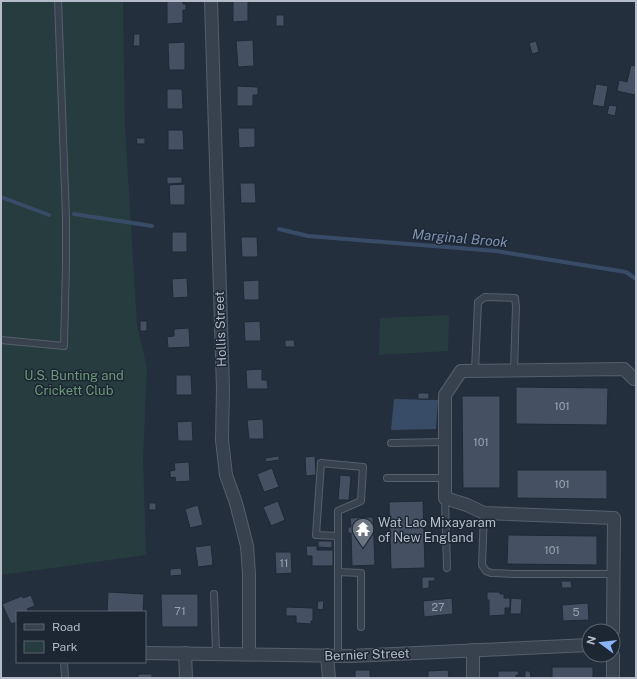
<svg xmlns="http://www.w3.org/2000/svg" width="637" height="679" viewBox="0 0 637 679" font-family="'Public Sans',sans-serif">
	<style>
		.green { fill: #263c3f }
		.water { fill: #394c67 }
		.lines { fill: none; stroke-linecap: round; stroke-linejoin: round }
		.stream { stroke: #394c67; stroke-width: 4 }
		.building { fill: #455162; stroke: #1f2835 }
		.lane-casing { stroke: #565f6c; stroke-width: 8 }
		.street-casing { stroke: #565f6c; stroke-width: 14 }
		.lane { stroke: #38414e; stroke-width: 6 }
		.street { stroke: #38414e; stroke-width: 12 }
		.labels { text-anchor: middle; stroke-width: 3; stroke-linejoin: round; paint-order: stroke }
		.number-label { font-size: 11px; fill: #98a1af }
		.street-label { font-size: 13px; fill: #b4bcc9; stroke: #1d2633 }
		.park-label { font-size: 13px; fill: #6b9a76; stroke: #1d2633 }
		.poi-label { font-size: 13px; fill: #b4bcc9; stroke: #1d2633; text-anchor: start }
		.water-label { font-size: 14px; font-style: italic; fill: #7c92b1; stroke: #1d2633 }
	</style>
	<rect width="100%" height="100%" fill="#242f3e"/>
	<!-- green -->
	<g class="green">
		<path d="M1,1H123L125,127L137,325L147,368L143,458L146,555L1,575Z"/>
		<path d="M449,315L448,351L379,355L380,318Z"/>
	</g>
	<!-- water -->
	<path class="water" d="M394,399L438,400L436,429L391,430Z"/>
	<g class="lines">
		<!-- stream -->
		<g class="stream">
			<path d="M1,197L49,215"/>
			<path d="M74,214L152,226"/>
			<path d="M279,229L308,236L496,251L626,272L636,279"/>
		</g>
	</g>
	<!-- building -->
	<g class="building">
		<path d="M167,1H183V4H186V10H183V23L167,24Z"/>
		<path d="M233,1H248V21L233,22Z"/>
		<rect x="276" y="15" width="8" height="11"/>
		<path d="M134,34H140V46H133Z"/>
		<path d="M253,40L254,66L238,67L236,41Z"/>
		<path d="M536,41L539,52L532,54L529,43Z"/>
		<path d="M185,42V70H169L168,43Z"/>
		<path d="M631,65L636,66V89L635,95L617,91L619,80L627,82Z"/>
		<path d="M596,84L608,86L604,107L592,105Z"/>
		<path d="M237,86L258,87V95H253V106H237Z"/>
		<path d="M167,89H182L183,109H167Z"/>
		<path d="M609,105L617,106L615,116L607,114Z"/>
		<path d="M238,128H255V147L239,148Z"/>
		<path d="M168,130H183L184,150H168Z"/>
		<path d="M136,138H145V144H137Z"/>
		<path d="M167,177H182V183L167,184Z"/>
		<path d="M240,183H255L256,203H241Z"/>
		<path d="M185,184V205H170L169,185Z"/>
		<rect x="172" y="232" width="15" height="20"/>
		<path d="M241,237H257L258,257H242Z"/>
		<path d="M187,278L188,297L173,298L172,279Z"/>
		<path d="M259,280V300H244L243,281Z"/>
		<rect x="140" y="321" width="7" height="10"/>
		<path d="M260,321L261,341H245L244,322Z"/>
		<path d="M189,328L190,347L168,348L167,337L174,336V329Z"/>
		<path d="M285,340H294L295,347H285Z"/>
		<path d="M262,369V380H267L268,389H247L246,370Z"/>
		<path d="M176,375H191L192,395H176Z"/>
		<path d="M516,387L608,388L607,425L516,424Z"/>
		<rect x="418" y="393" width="11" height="6"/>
		<path d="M462,396H500V488H463Z"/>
		<path d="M263,419L264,439H249L247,420Z"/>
		<path d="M192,421L193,441H178L177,422Z"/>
		<path d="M279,456V460L266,462L265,458Z"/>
		<path d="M315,456L316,475L306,476L305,457Z"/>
		<path d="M189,462L190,481L176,482L175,477L170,478V471L175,470L174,463Z"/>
		<path d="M272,468L279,487L264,492L257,474Z"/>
		<path d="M517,470H607V499L517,498Z"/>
		<path d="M340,475L351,476L349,500H338Z"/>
		<path d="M278,501L285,520L271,526L263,507Z"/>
		<path d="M423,501L425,568L391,569L389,502Z"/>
		<rect x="149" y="503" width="7" height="7"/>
		<path d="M198,505L203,525L190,528L185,509Z"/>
		<path d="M373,517L375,565L352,566L351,533H348V527H351L350,518Z"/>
		<path d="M508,535L597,536V565L507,564Z"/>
		<path d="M318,541H332V548L318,547Z"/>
		<path d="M211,545L213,565L198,567L195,547Z"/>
		<path d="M306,546H317V550H333V566H312V556H307Z"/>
		<path d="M275,552H291L292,573L276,574Z"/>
		<path d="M181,568L182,575L170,576V569Z"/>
		<path d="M422,577H435V581H429V588L422,589Z"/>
		<path d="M561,581H571L572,588H562Z"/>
		<path d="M108,592L144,594L143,612H107Z"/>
		<path d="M487,592H500V594H504V598H510V608H505V615L489,616V600H487Z"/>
		<path d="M161,594H198V627H162Z"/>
		<path d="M31,595L35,606L27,609L29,612H17V622L11,624L2,604L22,596L23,598Z"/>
		<path d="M452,598L453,614L424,617L423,601Z"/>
		<path d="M511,598L522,599L521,614H510Z"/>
		<path d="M318,601H324L323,610L317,609Z"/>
		<path d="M588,603L589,620L563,621L562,605Z"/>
		<path d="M286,607L313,608V621H311V624L296,623V616H286Z"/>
		<rect x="552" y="667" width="41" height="11"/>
		<rect x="355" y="670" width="15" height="8"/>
		<path d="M448,670L449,678H428V671Z"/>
		<path d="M498,671H518L519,675H516V678H498Z"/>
		<path d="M525,671H530L531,678H525Z"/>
		<rect x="138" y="674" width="14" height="4"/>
	</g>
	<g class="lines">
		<!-- lane casing -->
		<g class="lane-casing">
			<g id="lane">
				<path d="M1,340L64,346L66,265V218L58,1"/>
				<path d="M475,370L478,302L485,297L515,298L516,306L514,370"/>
				<path d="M391,443L445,442"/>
				<path d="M387,478H445"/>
				<path d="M445,498L447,568"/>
				<path d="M484,513L482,565L486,571L491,573L514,574H613"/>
				<path d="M338,536L316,535L321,463L363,467L361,501L338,511V572"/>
				<path d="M214,594L216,653"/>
				<path d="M338,656V572L361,573V627"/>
				<path d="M64,662L65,678"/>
			</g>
		</g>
		<!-- street casing -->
		<g class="street-casing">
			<g id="street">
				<path d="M211,1L223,389L222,440L226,475L236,503L247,546L249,574V654"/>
				<path d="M613,631L614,518L484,513L467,505L445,498V395L461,371L624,369L634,379"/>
				<path d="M473,650V678"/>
				<path d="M145,653L350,656L589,645"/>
				<path d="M185,653L186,678"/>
				<path d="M327,655L329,678"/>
				<path d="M613,655V678"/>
			</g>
		</g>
		<!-- lane -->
		<use href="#lane" class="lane"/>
		<!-- street -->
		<use href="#street" class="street"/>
	</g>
	<!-- icons -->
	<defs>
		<g id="temple-pin" transform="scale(1.15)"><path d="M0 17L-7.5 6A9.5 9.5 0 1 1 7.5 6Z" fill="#6b7280" stroke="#1d2633"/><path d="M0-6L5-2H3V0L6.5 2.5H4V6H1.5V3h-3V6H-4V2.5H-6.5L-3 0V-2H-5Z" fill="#fff"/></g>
	</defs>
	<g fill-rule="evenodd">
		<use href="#temple-pin" x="363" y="529"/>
	</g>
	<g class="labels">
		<!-- number labels -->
		<g class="number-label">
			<text x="562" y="410">101</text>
			<text x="481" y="446">101</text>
			<text x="562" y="488">101</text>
			<text x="552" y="554">101</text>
			<text x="284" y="567">11</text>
			<text x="438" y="611">27</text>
			<text x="180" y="615">71</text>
			<text x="576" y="616">5</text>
		</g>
		<!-- street labels -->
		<g class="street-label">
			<text transform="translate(220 329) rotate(-92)" y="5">Hollis Street</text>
			<text transform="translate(367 654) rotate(-2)" y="5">Bernier Street</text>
		</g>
		<!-- park labels -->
		<g class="park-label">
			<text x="74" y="380">U.S. Bunting and<tspan x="74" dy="15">Crickett Club</tspan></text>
		</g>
		<!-- poi labels -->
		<g class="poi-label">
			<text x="378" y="527">Wat Lao Mixayaram<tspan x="378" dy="15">of New England</tspan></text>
		</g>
		<!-- water labels -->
		<g class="water-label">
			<text transform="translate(460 238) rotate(5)" y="5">Marginal Brook</text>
		</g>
	</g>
	<!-- border -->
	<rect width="637" height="679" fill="none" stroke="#b4bcc9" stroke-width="4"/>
	<!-- legend -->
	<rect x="16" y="611" width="130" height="52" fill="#1d2633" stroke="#59626f"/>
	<rect x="24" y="624" width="20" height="6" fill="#38414e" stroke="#59626f"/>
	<text x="52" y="631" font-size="12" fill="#b4bcc9">Road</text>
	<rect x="24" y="641" width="20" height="12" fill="#263c3f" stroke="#59626f"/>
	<text x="52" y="651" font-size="12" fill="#b4bcc9">Park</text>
	<!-- north arrow -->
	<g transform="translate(601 643) rotate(285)"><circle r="19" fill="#1d2633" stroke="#59626f"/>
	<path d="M0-3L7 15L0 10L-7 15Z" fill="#8ab4f8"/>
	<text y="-6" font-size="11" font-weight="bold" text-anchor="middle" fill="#b4bcc9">N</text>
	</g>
</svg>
